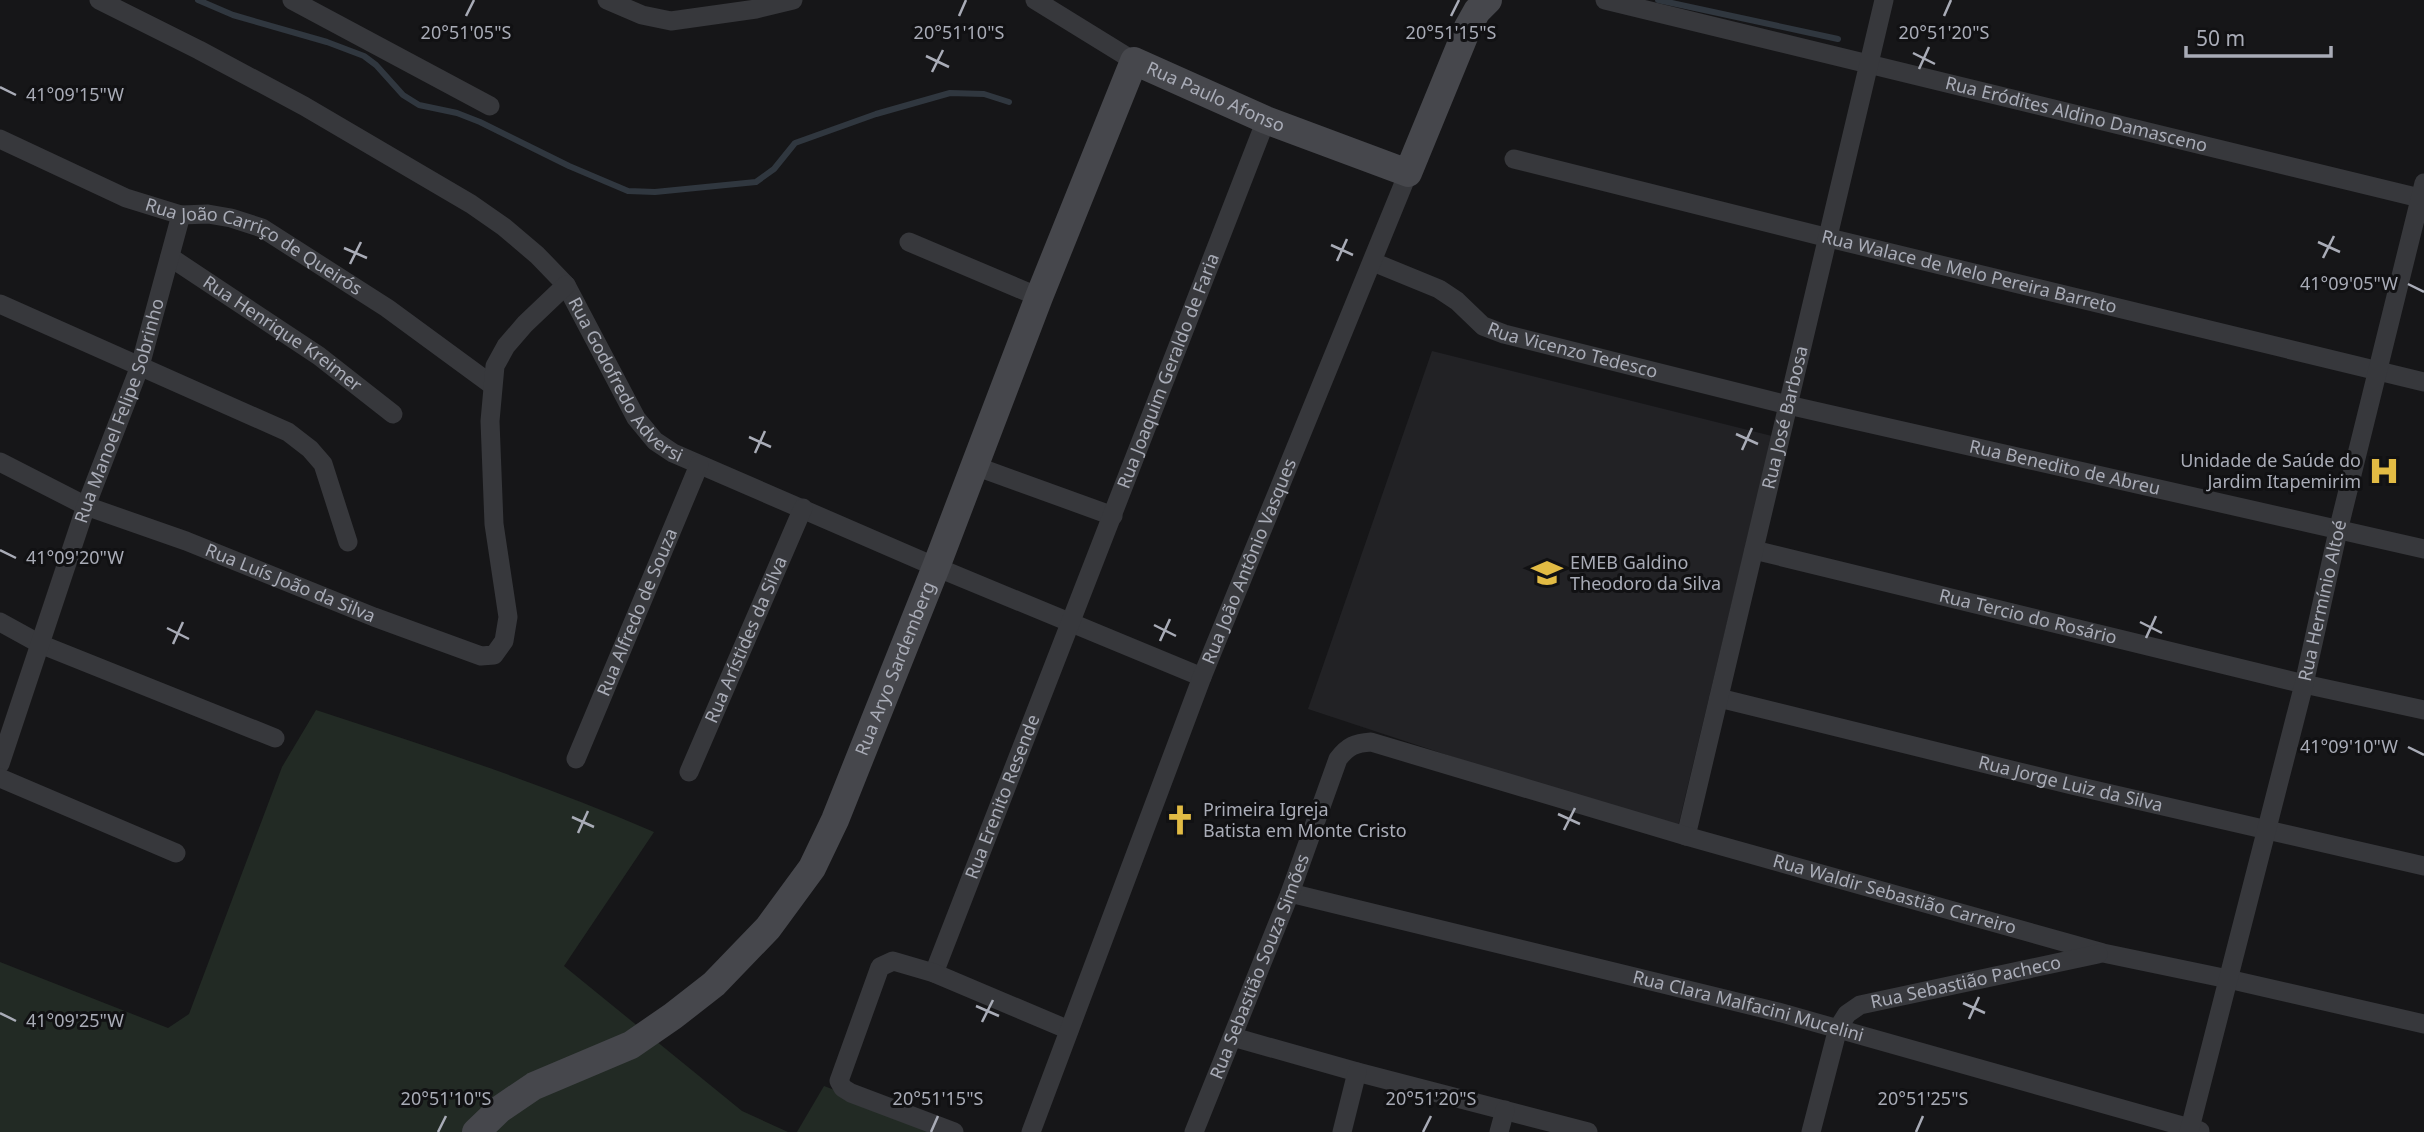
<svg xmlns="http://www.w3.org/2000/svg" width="2424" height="1132" viewBox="0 0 2424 1132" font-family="'Noto Sans',sans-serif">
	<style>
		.built { fill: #222225 }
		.green { fill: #222a24 }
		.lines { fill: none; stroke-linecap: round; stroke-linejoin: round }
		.stream { stroke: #30373f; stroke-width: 6 }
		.street { stroke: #37383c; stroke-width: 19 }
		.secondary { stroke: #46474c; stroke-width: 28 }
		.ticks { fill: none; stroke: #a9acb7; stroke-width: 2.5 }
		.labels { text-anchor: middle; stroke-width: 6; stroke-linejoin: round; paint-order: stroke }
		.street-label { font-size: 18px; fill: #a9acb7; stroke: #111113 }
		.poi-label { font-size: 18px; fill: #a9acb7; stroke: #111113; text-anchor: start }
		.ticks-label { font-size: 18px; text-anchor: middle; fill: #a9acb7; stroke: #111113; stroke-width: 6; stroke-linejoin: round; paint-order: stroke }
	</style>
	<rect width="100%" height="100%" fill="#161618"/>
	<!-- built -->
	<path class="built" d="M1432,351L1772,436L1677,831L1308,709Z"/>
	<!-- green -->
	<g class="green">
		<path d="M316,710C429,747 544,784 654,832L564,966L742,1111L788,1132H0V962L168,1028L189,1014L282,767Z"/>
		<path d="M824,1086L945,1132H797Z"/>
	</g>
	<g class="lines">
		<!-- stream -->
		<g class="stream">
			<path d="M198,0L233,15L327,42L364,56L376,65L403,95L419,105L457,113L480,122L569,166L628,191L655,192L756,182L774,169L795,143L876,114L950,93L984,94L1009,102"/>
			<path d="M1658,0L1838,39"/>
		</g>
		<!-- street -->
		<g class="street">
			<path id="s1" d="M99,0L199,50L304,106L471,204L504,227L537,255L566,285L636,418L655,441L673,453L936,567L1202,677"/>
			<path d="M292,0L490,106"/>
			<path d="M607,0L642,15L671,21L756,9L793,0"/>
			<path d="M1035,0L1134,61"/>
			<path id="s2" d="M1605,0L2424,199"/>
			<path id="s3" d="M0,139L126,198L181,215L208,214L231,218L262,228L387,308L492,385"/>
			<path id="s4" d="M1514,159L1829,238L2424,382"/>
			<path d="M909,242L1039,297"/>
			<path id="s5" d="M170,257L319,356L393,414"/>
			<path id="s6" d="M1373,262L1439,289L1457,301L1483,326L1504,334L1788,405L2424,549"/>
			<path d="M0,304L288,432L310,449L323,464L348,542"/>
			<path id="s7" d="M0,462L86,506L186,541L374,617L481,656L494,655L504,641L508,617L494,524L490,421L495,366L506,346L525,324L566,285"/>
			<path d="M975,466L1113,516"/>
			<path id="s8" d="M1754,550L2304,684L2424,710"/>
			<path d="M0,622L40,644L275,738"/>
			<path id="s9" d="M1719,698L2072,785L2424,866"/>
			<path id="s10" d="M576,759L699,465"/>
			<path id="s11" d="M0,764L86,506L140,366L181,215"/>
			<path id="s12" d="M689,772L803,508"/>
			<path d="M0,778L176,853"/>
			<path id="s13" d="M1686,836L1884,0"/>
			<path id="s14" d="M1290,893L1778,1012L2200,1131"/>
			<path id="s15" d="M934,973L1266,120"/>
			<path d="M1233,1037L1357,1072L1588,1132"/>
			<path d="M954,1132L851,1093L843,1088L839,1081L880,967L893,961L934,973L1069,1030"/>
			<path id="s16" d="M1031,1132L1202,677L1408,173"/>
			<path id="s17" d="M1194,1132L1290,893L1338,759C1348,746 1355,743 1371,742L1686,836L2103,953L2228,979L2424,1024"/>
			<path d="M1342,1132L1357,1072"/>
			<path d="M1499,1132L1505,1110"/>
			<path id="s18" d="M1811,1132L1838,1028L1847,1014L1860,1005L2098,954"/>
			<path id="s19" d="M2189,1132L2304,684L2338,531L2424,183"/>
		</g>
		<!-- secondary -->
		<path class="secondary" id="s20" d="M476,1132L500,1109L534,1086L631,1045L673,1016L714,984L768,928L812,868L835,820L936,567L1039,297L1134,61L1266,120L1408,173L1468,27L1477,11L1488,0"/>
	</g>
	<!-- ticks -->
	<path class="ticks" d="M466,16L474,0M959,16L966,0M1451,16L1459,0M1944,16L1951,0M1913,53L1935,64M926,56L949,67M1919,69L1929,47M932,72L943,50M0,87L16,95M2318,242L2340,252M1331,245L1353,255M344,248L367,258M2323,258L2334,236M1337,261L1347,239M350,264L361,242M2408,284L2424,292M1736,434L1758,444M749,437L771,447M1742,450L1752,428M755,453L765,431M0,550L16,558M2140,622L2162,633M1154,625L1176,636M167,628L189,639M2146,638L2156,616M1160,641L1170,619M173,644L183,622M2408,747L2424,755M1558,814L1580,824M572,817L594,827M1564,830L1575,808M578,833L588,811M1963,1003L1985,1013M976,1006L999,1016M0,1013L16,1021M1969,1019L1979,997M982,1022L993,1000M438,1132L446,1116M931,1132L938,1116M1423,1132L1431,1116M1916,1132L1923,1116"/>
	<!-- icons -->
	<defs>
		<g id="hospital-bare" transform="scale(2.415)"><path d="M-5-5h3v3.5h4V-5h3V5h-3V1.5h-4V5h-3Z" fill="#e2bb44" stroke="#111113" stroke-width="2.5" paint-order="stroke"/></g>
		<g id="school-bare" transform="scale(2.415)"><path d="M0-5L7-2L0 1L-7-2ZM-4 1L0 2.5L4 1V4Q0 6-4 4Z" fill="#e2bb44" stroke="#111113" stroke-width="2.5" paint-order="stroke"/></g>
		<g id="church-bare" transform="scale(2.415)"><path d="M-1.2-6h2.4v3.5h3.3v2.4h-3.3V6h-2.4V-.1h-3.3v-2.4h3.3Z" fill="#e2bb44" stroke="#111113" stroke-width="2.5" paint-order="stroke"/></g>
	</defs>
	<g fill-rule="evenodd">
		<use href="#hospital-bare" x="2384" y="471"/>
		<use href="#school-bare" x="1547" y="573"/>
		<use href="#church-bare" x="1180" y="820"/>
	</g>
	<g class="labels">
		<!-- street labels -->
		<g class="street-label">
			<text dy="6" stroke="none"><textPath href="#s20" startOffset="1393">Rua Paulo Afonso</textPath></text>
			<text dy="6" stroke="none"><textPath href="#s2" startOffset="485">Rua Eródites Aldino Damasceno</textPath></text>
			<text dy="6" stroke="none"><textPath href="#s3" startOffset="278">Rua João Carriço de Queirós</textPath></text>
			<text dy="6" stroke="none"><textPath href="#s4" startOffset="469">Rua Walace de Melo Pereira Barreto</textPath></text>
			<text dy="6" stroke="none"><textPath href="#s5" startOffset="136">Rua Henrique Kreimer</textPath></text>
			<text dy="6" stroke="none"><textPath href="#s6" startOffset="222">Rua Vicenzo Tedesco</textPath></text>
			<text dy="6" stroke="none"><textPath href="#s15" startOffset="646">Rua Joaquim Geraldo de Faria</textPath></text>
			<text dy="6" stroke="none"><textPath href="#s1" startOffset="663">Rua Godofredo Adversi</textPath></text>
			<text dy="6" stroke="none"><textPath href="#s11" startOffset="373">Rua Manoel Felipe Sobrinho</textPath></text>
			<text dy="6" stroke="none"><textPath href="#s13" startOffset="430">Rua José Barbosa</textPath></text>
			<text dy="6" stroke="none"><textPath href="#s6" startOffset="728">Rua Benedito de Abreu</textPath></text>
			<text dy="6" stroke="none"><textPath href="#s16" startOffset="611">Rua João Antônio Vasques</textPath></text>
			<text dy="6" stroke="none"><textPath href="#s7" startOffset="315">Rua Luís João da Silva</textPath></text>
			<text dy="6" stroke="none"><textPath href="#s19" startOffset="548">Rua Hermínio Altoé</textPath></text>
			<text dy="6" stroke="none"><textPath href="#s10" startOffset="159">Rua Alfredo de Souza</textPath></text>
			<text dy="6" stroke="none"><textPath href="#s8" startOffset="282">Rua Tercio do Rosário</textPath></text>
			<text dy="6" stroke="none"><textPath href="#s12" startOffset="144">Rua Arístides da Silva</textPath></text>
			<text dy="6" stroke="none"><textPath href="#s20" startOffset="651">Rua Aryo Sardemberg</textPath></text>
			<text dy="6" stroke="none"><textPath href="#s9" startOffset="362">Rua Jorge Luiz da Silva</textPath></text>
			<text dy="6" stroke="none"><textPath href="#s15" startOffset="189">Rua Erenito Resende</textPath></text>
			<text dy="6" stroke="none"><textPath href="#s17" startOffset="984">Rua Waldir Sebastião Carreiro</textPath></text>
			<text dy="6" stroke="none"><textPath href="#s17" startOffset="178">Rua Sebastião Souza Simões</textPath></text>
			<text dy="6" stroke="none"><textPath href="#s18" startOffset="248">Rua Sebastião Pacheco</textPath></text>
			<text dy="6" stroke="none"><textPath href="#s14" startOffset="472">Rua Clara Malfacini Mucelini</textPath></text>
		</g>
		<!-- poi labels -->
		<g class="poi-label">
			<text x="2361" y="467" text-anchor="end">Unidade de Saúde do<tspan x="2361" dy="21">Jardim Itapemirim</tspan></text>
			<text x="1570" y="569">EMEB Galdino<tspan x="1570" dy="21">Theodoro da Silva</tspan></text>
			<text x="1203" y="816">Primeira Igreja<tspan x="1203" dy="21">Batista em Monte Cristo</tspan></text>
		</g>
	</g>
	<g class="ticks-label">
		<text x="466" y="39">20°51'05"S</text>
		<text x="959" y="39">20°51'10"S</text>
		<text x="1451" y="39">20°51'15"S</text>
		<text x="1944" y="39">20°51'20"S</text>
		<text x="75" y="101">41°09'15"W</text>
		<text x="2349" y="290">41°09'05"W</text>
		<text x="75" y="564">41°09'20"W</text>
		<text x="2349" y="753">41°09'10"W</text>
		<text x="75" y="1027">41°09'25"W</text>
		<text x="446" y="1105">20°51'10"S</text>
		<text x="938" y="1105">20°51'15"S</text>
		<text x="1431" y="1105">20°51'20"S</text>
		<text x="1923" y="1105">20°51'25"S</text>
	</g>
	<!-- scale -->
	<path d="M2186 46v10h145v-10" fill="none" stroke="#a9acb7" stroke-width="3.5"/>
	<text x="2196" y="46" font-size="21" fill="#a9acb7" stroke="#111113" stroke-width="5" paint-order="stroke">50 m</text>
</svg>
